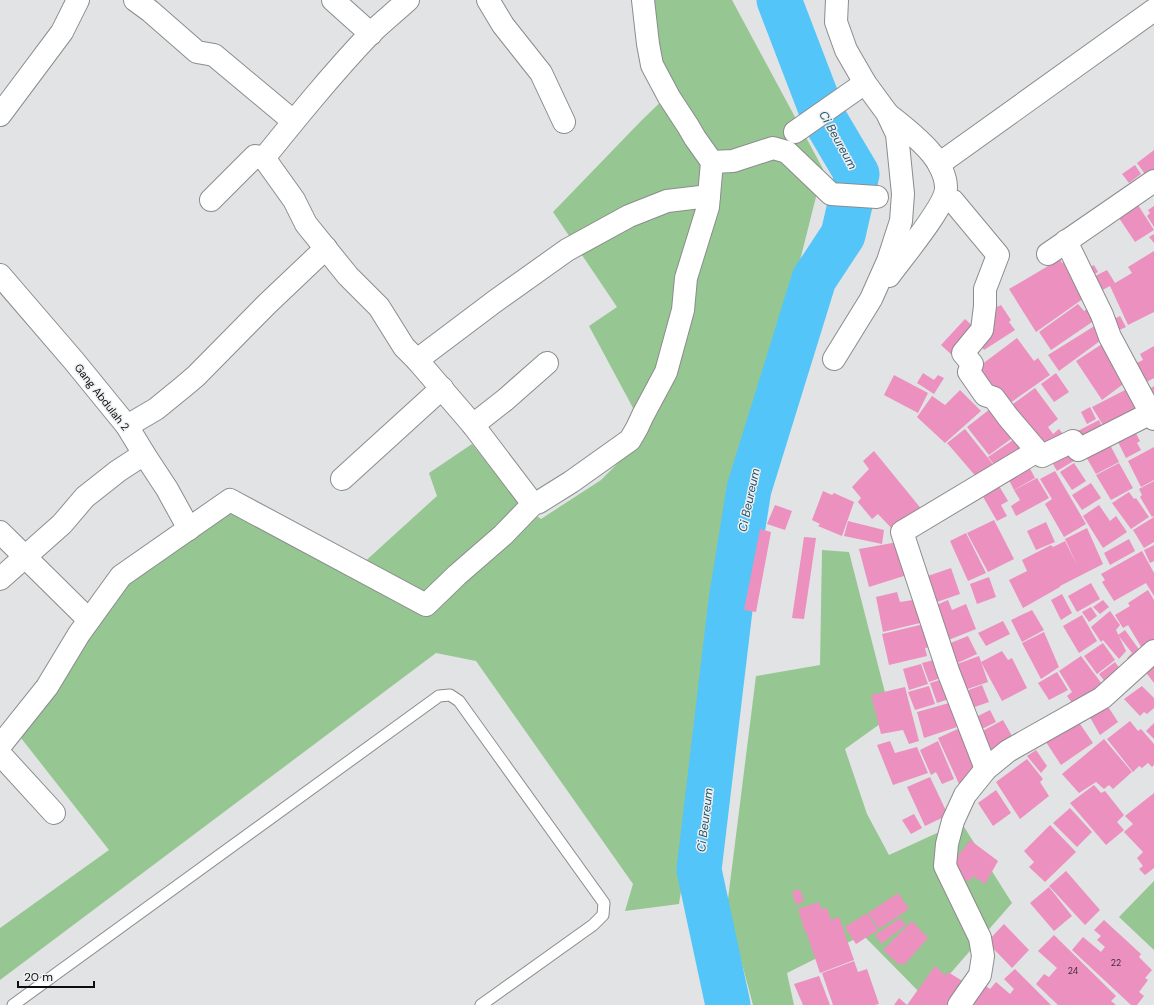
<svg xmlns="http://www.w3.org/2000/svg" width="1154" height="1005" viewBox="0 0 1154 1005" font-family="'DM Sans',sans-serif">
	<style>
		.green { fill: #96c691 }
		.lines { fill: none; stroke-linecap: round; stroke-linejoin: round }
		.river { stroke: #53c5f9; stroke-width: 45 }
		.building { fill: #ec90bf }
		.lane-casing { stroke: #8b8c8d; stroke-width: 13 }
		.street-casing { stroke: #8b8c8d; stroke-width: 24 }
		.lane { stroke: #fff; stroke-width: 11 }
		.street { stroke: #fff; stroke-width: 22 }
		.labels { text-anchor: middle; stroke-width: 3; stroke-linejoin: round; paint-order: stroke }
		.number-label { font-size: 9px; fill: #452e3a }
		.street-label { font-size: 11px; fill: #0d0d0e; stroke: #eff0f2 }
		.water-label { font-size: 12px; font-style: italic; fill: #25546a; stroke: #eff0f2 }
	</style>
	<rect width="100%" height="100%" fill="#e2e3e4"/>
	<!-- green -->
	<g class="green">
		<path d="M651,0H732L823,169L780,340L735,537L679,904L625,911L633,884L476,661L436,653L0,980V928L109,850L21,738L130,581L232,504L350,575L437,496L429,473L472,444L519,503L541,519L601,480L647,434L589,326L617,307L553,212L641,121L673,90L657,61Z"/>
		<path d="M822,550L849,552L891,716L845,749L867,814L889,855L961,822L1012,903L927,1000L863,935L787,973L794,1005H753L727,907L756,676L820,665Z"/>
		<path d="M1154,881V950L1119,917Z"/>
	</g>
	<g class="lines">
		<!-- river -->
		<path class="river" d="M728,1005L699,870L731,601L749,489L814,279L843,235L857,174L825,120L779,0"/>
	</g>
	<!-- building -->
	<g class="building">
		<path d="M1154,150V172L1147,177L1137,163Z"/>
		<path d="M1135,165L1141,174L1129,183L1122,174Z"/>
		<path d="M1138,205L1154,230L1135,242L1119,218Z"/>
		<path d="M1154,206V227L1147,216L1150,213L1148,210Z"/>
		<path d="M1154,234V243L1149,237Z"/>
		<path d="M1154,251V312L1128,325L1110,286L1097,293L1089,279L1107,270L1115,283L1132,273L1128,267Z"/>
		<path d="M1060,259L1062,263L1071,259L1087,296L1036,332L1009,289Z"/>
		<path d="M1094,265L1098,272L1090,277L1085,270Z"/>
		<path d="M1078,304L1084,311L1090,307L1098,318L1051,350L1039,332Z"/>
		<path d="M1001,305L1011,320L1009,322L1015,330L984,350L977,340L986,312Z"/>
		<path d="M1109,305L1116,318L1120,316L1126,327L1113,333Z"/>
		<path d="M965,319L978,331L954,357L941,345Z"/>
		<path d="M1096,325L1104,338L1059,371L1048,355Z"/>
		<path d="M1017,338L1034,361L1038,358L1050,375L1003,408L973,371Z"/>
		<path d="M1102,344L1126,382L1102,400L1076,361Z"/>
		<path d="M1154,346V378L1141,385L1130,366L1143,360L1140,354Z"/>
		<path d="M923,373L934,380L938,375L944,378L934,394L917,383Z"/>
		<path d="M1056,373L1069,392L1054,402L1041,384Z"/>
		<path d="M894,375L928,393L918,413L884,395Z"/>
		<path d="M1154,386V404L1145,392Z"/>
		<path d="M1035,388L1058,419L1048,427L1053,434L1059,429L1065,437L1050,449L1045,442L1036,449L1006,409Z"/>
		<path d="M1127,389L1140,409L1106,430L1092,407Z"/>
		<path d="M960,390L981,411L945,443L917,417L932,396L945,405Z"/>
		<path d="M1090,407L1096,419L1087,424L1081,412Z"/>
		<path d="M990,409L1015,436L989,455L967,427Z"/>
		<path d="M1099,420L1105,433L1079,447L1072,434Z"/>
		<path d="M1132,426L1140,441L1137,443L1141,450L1126,458L1118,442L1121,441L1117,434Z"/>
		<path d="M965,429L996,468L979,480L947,443Z"/>
		<path d="M1106,437L1119,462L1096,474L1082,450Z"/>
		<path d="M1016,438L1024,452L997,468L988,457Z"/>
		<path d="M1069,445L1077,459L1057,471L1049,457Z"/>
		<path d="M1154,447V480L1141,487L1128,461Z"/>
		<path d="M874,451L923,511L897,534L878,514L872,519L858,502L861,498L852,487L869,469L863,461Z"/>
		<path d="M1026,461L1035,478L1014,490L1005,472Z"/>
		<path d="M1074,463L1086,481L1072,490L1060,472Z"/>
		<path d="M1119,463L1133,488L1111,500L1096,475Z"/>
		<path d="M1055,471L1086,524L1064,537L1045,504L1052,499L1040,479Z"/>
		<path d="M1037,478L1049,498L1016,516L1011,506L1020,500L1014,490Z"/>
		<path d="M995,479L1008,501L1001,505L1007,516L997,521L978,488Z"/>
		<path d="M1154,481V516L1152,517L1140,497L1142,495L1139,489Z"/>
		<path d="M1091,483L1101,498L1082,510L1072,495Z"/>
		<path d="M823,491L832,495L834,493L854,502L842,536L818,526L820,524L812,520Z"/>
		<path d="M1129,492L1134,499L1136,498L1149,517L1131,529L1112,503Z"/>
		<path d="M775,505L792,511L785,530L767,524Z"/>
		<path d="M1099,505L1110,521L1116,516L1127,532L1103,548L1083,516Z"/>
		<path d="M1154,517V542L1144,548L1133,530Z"/>
		<path d="M994,520L1014,559L988,572L967,533Z"/>
		<path d="M848,521L884,530L882,544L844,536Z"/>
		<path d="M1046,522L1055,542L1036,550L1027,531Z"/>
		<path d="M1087,528L1103,564L1060,586V587L1023,608L1009,580L1027,571L1022,560L1051,545L1053,547L1065,541L1078,567L1065,539Z"/>
		<path d="M760,529L771,532L756,612L744,610Z"/>
		<path d="M966,533L986,573L968,581L950,541Z"/>
		<path d="M804,537L816,538L804,619L792,618Z"/>
		<path d="M1129,539L1135,551L1110,565L1104,553Z"/>
		<path d="M898,542L907,575L869,587L859,549Z"/>
		<path d="M1154,545V561L1150,563L1144,550Z"/>
		<path d="M1142,551L1154,573V596L1146,583L1114,601L1102,582L1105,580L1101,574Z"/>
		<path d="M951,568L960,594L931,604L922,578Z"/>
		<path d="M989,577L996,597L977,604L970,584Z"/>
		<path d="M1091,583L1100,599L1077,612L1068,596Z"/>
		<path d="M1148,590L1154,600V639L1143,650L1128,625L1123,628L1115,615L1130,606L1128,603Z"/>
		<path d="M897,592L900,602L913,600L920,623L883,632L876,597Z"/>
		<path d="M1062,594L1072,613L1061,620L1051,600Z"/>
		<path d="M948,600L952,610L966,604L976,629L946,641L932,607Z"/>
		<path d="M1103,600L1109,607L1100,614L1093,607Z"/>
		<path d="M1091,607L1097,616L1089,622L1082,612Z"/>
		<path d="M1032,610L1044,630L1022,642L1011,620Z"/>
		<path d="M1110,611L1120,625L1116,630L1126,651L1119,659L1103,640L1101,642L1091,627Z"/>
		<path d="M1082,615L1097,641L1079,653L1063,626Z"/>
		<path d="M1003,621L1010,634L986,646L978,633Z"/>
		<path d="M924,624L931,647L925,648L927,656L889,665L882,634Z"/>
		<path d="M1125,630L1143,655L1133,666L1127,658L1132,653L1118,635Z"/>
		<path d="M1044,632L1059,667L1041,679L1022,643Z"/>
		<path d="M968,636L977,654L951,666L943,646Z"/>
		<path d="M1103,643L1115,660L1097,674L1084,656Z"/>
		<path d="M1002,651L1008,660L1012,658L1027,688L1002,701L981,662Z"/>
		<path d="M1154,653V683L1141,666Z"/>
		<path d="M979,656L988,682L959,692L949,667Z"/>
		<path d="M1081,656L1105,688L1072,703L1067,696L1072,692L1059,671Z"/>
		<path d="M941,658L947,676L929,682L922,663Z"/>
		<path d="M1115,662L1124,674L1109,687L1099,674Z"/>
		<path d="M921,664L928,684L909,690L903,669Z"/>
		<path d="M1057,672L1068,690L1049,700L1038,683Z"/>
		<path d="M946,678L952,698L937,703L930,683Z"/>
		<path d="M982,685L989,702L969,709L963,692Z"/>
		<path d="M929,686L935,704L915,710L908,692Z"/>
		<path d="M1142,686L1154,698V708L1147,714L1144,712L1140,716L1124,699Z"/>
		<path d="M905,687L919,741L909,744L903,730L881,734L871,695Z"/>
		<path d="M1105,702L1118,722L1100,735L1087,712Z"/>
		<path d="M949,703L957,727L924,738L917,712Z"/>
		<path d="M990,710L996,722L976,732L970,720Z"/>
		<path d="M1003,720L1017,745L988,761L977,734Z"/>
		<path d="M1078,721L1093,743L1061,765L1046,742Z"/>
		<path d="M1130,721L1138,731L1141,729L1154,744V765L1152,767L1148,763L1142,768L1139,766L1133,772L1107,739Z"/>
		<path d="M1154,723V739L1146,731Z"/>
		<path d="M962,727L982,773L960,786L938,738Z"/>
		<path d="M1104,739L1132,772L1113,789L1109,785L1104,789L1096,782L1079,793L1062,774Z"/>
		<path d="M890,741L895,753L917,747L928,773L893,785L877,745Z"/>
		<path d="M938,741L954,779L942,784L936,772L931,775L920,750Z"/>
		<path d="M1036,750L1047,766L1041,773L1027,756Z"/>
		<path d="M1027,759L1043,779L1040,782L1049,796L1020,819L996,782Z"/>
		<path d="M930,777L948,815L925,826L907,787Z"/>
		<path d="M1094,785L1101,793L1105,791L1124,815L1117,822L1124,830L1106,845L1070,803Z"/>
		<path d="M996,790L1011,813L993,826L978,803Z"/>
		<path d="M1154,793V868L1145,875L1139,869L1143,866L1137,858L1143,852L1124,832L1133,824L1125,816Z"/>
		<path d="M1070,808L1092,832L1077,847L1053,823Z"/>
		<path d="M914,814L922,828L911,834L902,820Z"/>
		<path d="M1050,825L1076,852L1045,882L1029,867L1034,862L1024,851Z"/>
		<path d="M970,840L998,861L985,884L973,876L969,882L949,868Z"/>
		<path d="M1066,871L1100,910L1085,925L1049,886Z"/>
		<path d="M1049,887L1072,916L1054,931L1030,903Z"/>
		<path d="M800,889L804,901L796,905L792,892Z"/>
		<path d="M898,893L909,909L879,929L868,913Z"/>
		<path d="M819,902L821,909L827,908L831,920L839,917L854,960L820,973L806,931L805,932L798,909Z"/>
		<path d="M867,913L878,930L856,944L845,927Z"/>
		<path d="M900,918L906,925L881,944L875,935Z"/>
		<path d="M1104,920L1141,954L1139,957L1152,970L1145,978L1148,980L1139,992L1144,996L1137,1005H1131L1072,950L1083,937L1101,952L1105,947L1097,940L1101,936L1094,930Z"/>
		<path d="M912,921L928,938L904,965L902,963L899,965L883,950Z"/>
		<path d="M1004,924L1029,950L1012,968L987,942Z"/>
		<path d="M1054,935L1116,996L1111,1001L1116,1005H1058L1036,984L1044,974L1049,977L1057,968L1038,951Z"/>
		<path d="M854,961L858,972L867,969L879,1004L875,1005H833L822,973Z"/>
		<path d="M935,966L945,975L948,972L964,982L948,1005H907Z"/>
		<path d="M1015,969L1051,1005H975L970,1002L983,984L990,989L996,982L1010,994L1014,989L1004,979Z"/>
		<path d="M819,976L830,1005H803L794,984Z"/>
		<path d="M899,998L907,1005H894Z"/>
	</g>
	<g class="lines">
		<!-- lane casing -->
		<g class="lane-casing">
			<path id="lane" d="M13,1005L439,696L450,695L459,701L604,903L603,915L593,925L481,1005"/>
		</g>
		<!-- street casing -->
		<g class="street-casing">
			<g id="street">
				<path d="M135,0L150,11L197,52L214,55L293,121"/>
				<path d="M333,0L371,34"/>
				<path d="M488,0L503,25L541,73L564,122"/>
				<path d="M0,115L62,32L78,0"/>
				<path d="M795,132L865,83"/>
				<path d="M264,158C298,116 332,74 369,35C381,23 395,12 408,0"/>
				<path d="M712,162L733,161L773,148L787,152L831,194L877,197"/>
				<path d="M939,164L1154,10"/>
				<path d="M211,200L255,156L264,158L294,200L306,224L348,276L379,307L404,347L417,360L473,425L533,504"/>
				<path d="M953,201L998,255L985,289V306L982,330L963,353L972,364L969,372L985,395L994,398L1008,417L1037,451"/>
				<path d="M1066,241L1102,315L1110,337L1154,419"/>
				<path d="M1048,254L1154,181"/>
				<path d="M0,275L74,361L127,426L144,454L167,489L189,529"/>
				<path d="M889,276C901,259 947,205 946,187C946,177 939,162 932,154C920,139 904,127 889,115"/>
				<path d="M834,359L871,299L888,261L901,221L903,194L897,134L887,113L865,83L846,50L836,22L837,0"/>
				<path d="M417,360L494,302L567,250L629,216L667,201L709,196"/>
				<path d="M473,425L505,400L547,363"/>
				<path d="M127,426L156,409L183,387L196,376L267,304L326,248"/>
				<path d="M342,479L442,388"/>
				<path d="M0,532L89,620"/>
				<path d="M0,579L62,524L85,497L118,471L144,454"/>
				<path d="M0,746L47,687L79,634L121,576L230,500L426,605L457,575L503,535L533,504L539,502L571,482L630,440L637,428L643,415L666,372L683,310L686,278L708,207L712,162L695,138L688,126L669,97L652,65L648,44L643,0"/>
				<path d="M0,754L54,813"/>
				<path d="M986,769L948,671L902,532L1037,451L1042,456L1073,441L1078,450L1151,413"/>
				<path d="M959,1005L980,975L983,956L980,938L945,866L947,844L953,821L965,795L986,769L1008,751L1102,698L1154,651"/>
			</g>
		</g>
		<!-- lane -->
		<use href="#lane" class="lane"/>
		<!-- street -->
		<use href="#street" class="street"/>
	</g>
	<g class="labels">
		<!-- number labels -->
		<g class="number-label">
			<text x="1116" y="966">22</text>
			<text x="1073" y="974">24</text>
		</g>
		<!-- street labels -->
		<g class="street-label">
			<text transform="translate(102 397) rotate(52)" y="4">Gang Abdulah 2</text>
		</g>
		<!-- water labels -->
		<g class="water-label">
			<text transform="translate(838 140) rotate(61)" y="4">Ci Beureum</text>
			<text transform="translate(749 500) rotate(-78)" y="4">Ci Beureum</text>
			<text transform="translate(705 820) rotate(-83)" y="4">Ci Beureum</text>
		</g>
	</g>
	<!-- scale -->
	<path d="M18 981v6h76v-6" fill="none" stroke="#0d0d0e" stroke-width="2"/>
	<text x="24" y="981" font-size="12" fill="#0d0d0e" stroke="#eff0f2" stroke-width="3" paint-order="stroke">20 m</text>
</svg>
